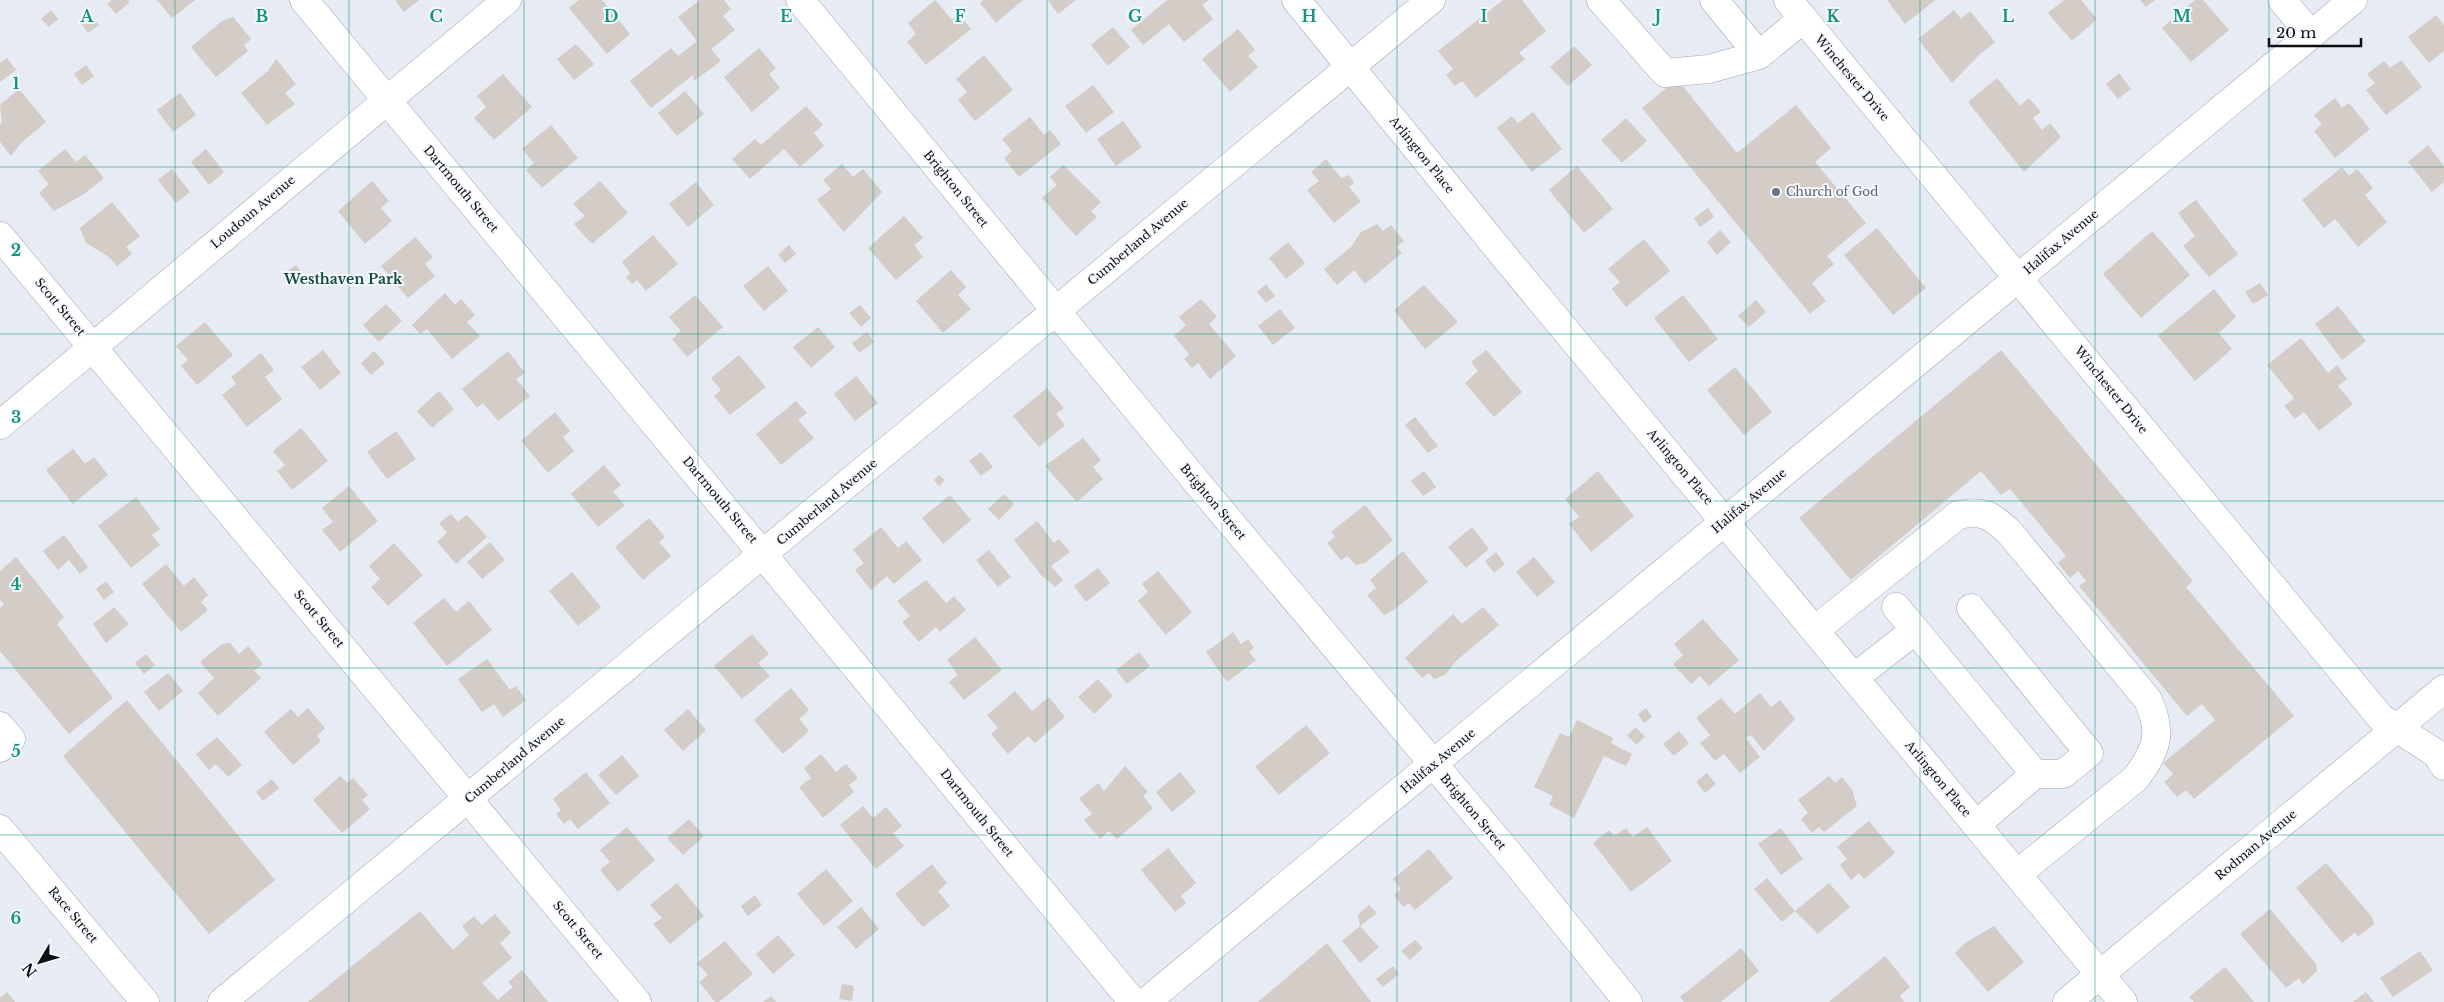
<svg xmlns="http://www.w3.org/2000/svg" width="2444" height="1002" viewBox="0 0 2444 1002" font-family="'Libre Baskerville',serif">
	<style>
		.building { fill: #d4ccc6 }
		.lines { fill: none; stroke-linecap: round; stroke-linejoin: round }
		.minor-casing { stroke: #a2a7af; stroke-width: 29 }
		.minor { stroke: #fff; stroke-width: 28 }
		.grid { fill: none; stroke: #14947c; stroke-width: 1; stroke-opacity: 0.55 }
		.worship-dot { fill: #6b7280; stroke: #f5f8fd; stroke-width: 2 }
		.labels { text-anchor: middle; stroke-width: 4; stroke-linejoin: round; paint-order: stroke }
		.street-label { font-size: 12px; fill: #0e0f12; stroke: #f5f8fd }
		.worship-label { font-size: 12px; fill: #5b616d; stroke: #f5f8fd; text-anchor: start }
		.neighbourhood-label { font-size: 14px; font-weight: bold; fill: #144b3f; stroke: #f5f8fd }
		.grid-label { font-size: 16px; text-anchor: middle; font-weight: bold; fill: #14947c; stroke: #f5f8fd; stroke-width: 4; stroke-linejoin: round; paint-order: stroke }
	</style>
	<rect width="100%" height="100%" fill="#e6ebf4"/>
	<!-- building -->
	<g class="building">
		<path d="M112,0H128L130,2L116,14L107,4Z"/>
		<path d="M157,0H195L172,18Z"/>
		<path d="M395,0H419L404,12Z"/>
		<path d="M579,0H602L630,34L607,54L569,8Z"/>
		<path d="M700,0H724L731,9L723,16L735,30L711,49L721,61L694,81L693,75L651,108L630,81L671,48L678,56L697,41L678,17Z"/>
		<path d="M935,0L952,20L958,14L971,29L926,65L907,42L916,34L908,23Z"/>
		<path d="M983,0H1023L996,23L980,3Z"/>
		<path d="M1048,0H1076L1058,14Z"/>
		<path d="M1167,0H1209L1202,5L1213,19L1184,42L1169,24L1143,45L1131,30Z"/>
		<path d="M1503,0H1522L1546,31L1519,53L1525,59L1476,98L1462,81L1455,86L1446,75L1453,69L1438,51Z"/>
		<path d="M1887,0H1935L1905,24Z"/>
		<path d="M2064,0H2081L2097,19L2072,41L2048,13Z"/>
		<path d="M2140,0H2155L2146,7Z"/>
		<path d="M2195,0H2203L2229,30L2191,62L2162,28Z"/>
		<path d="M51,10L58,19L49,27L41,19Z"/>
		<path d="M1954,10L1961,19L1970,11L1995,42L1980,54L1952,83L1918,39Z"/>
		<path d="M91,15L99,25L88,33L81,23Z"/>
		<path d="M2436,15L2444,25V51L2429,63L2408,37Z"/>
		<path d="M233,17L251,39L244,45L248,51L216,77L191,47L222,21Z"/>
		<path d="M1113,27L1130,47L1108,66L1091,45Z"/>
		<path d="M1238,29L1255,50L1248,56L1258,67L1230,92L1202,59Z"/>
		<path d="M576,44L594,64L574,80L557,59Z"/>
		<path d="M1574,46L1592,65L1568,86L1550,67Z"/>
		<path d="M759,48L776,68L769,74L780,88L752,112L724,77Z"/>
		<path d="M984,55L1013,90L975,121L958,100L967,92L956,79Z"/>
		<path d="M7,58L16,70L0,82V63Z"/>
		<path d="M276,59L296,84L285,93L295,104L267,125L241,93L268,71Z"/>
		<path d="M2401,60L2422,87L2386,115L2366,90L2375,83L2367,74L2384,61L2390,68Z"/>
		<path d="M86,65L94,76L82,85L74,74Z"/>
		<path d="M2119,73L2131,89L2118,99L2106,84Z"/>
		<path d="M503,74L532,107L494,140L474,118L486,107L477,96Z"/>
		<path d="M1997,78L2020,106L2029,98L2041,112L2033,118L2042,130L2050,123L2061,137L2024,172L1968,102Z"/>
		<path d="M1677,79L1737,153L1796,105L1831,148L1815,162L1866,223L1827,256L1834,264L1812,283L1826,301L1810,314L1642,108Z"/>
		<path d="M1093,85L1114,112L1086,133L1065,106Z"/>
		<path d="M19,89L46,122L21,143L11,156L0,142V124L2,123L0,105Z"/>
		<path d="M685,91L704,114L677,136L658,113Z"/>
		<path d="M180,93L196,115L173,132L157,110Z"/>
		<path d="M2335,98L2342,108L2349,103L2370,129L2335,158L2314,131L2322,124L2314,115Z"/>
		<path d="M806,106L823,125L814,133L824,146L800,167L784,149L750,179L732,159L755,139L761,145Z"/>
		<path d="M1533,112L1562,149L1532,172L1497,128L1512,116L1518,123Z"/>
		<path d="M1030,117L1044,135L1050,130L1061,144L1019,177L1004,158L1012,151L1002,139Z"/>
		<path d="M1626,118L1647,141L1622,163L1601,140Z"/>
		<path d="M1123,121L1142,147L1116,166L1097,139Z"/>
		<path d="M551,125L578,158L542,188L526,170L534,163L522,149Z"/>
		<path d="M2428,145L2444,166V182L2432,192L2408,162Z"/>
		<path d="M65,149L76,162L85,155L104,178L84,194L54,211L39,193L49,184L38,171Z"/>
		<path d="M206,149L224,172L209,185L191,162Z"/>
		<path d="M1326,159L1341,178L1349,175L1354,183L1349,187L1361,201L1334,223L1307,190L1319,181L1311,172Z"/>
		<path d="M842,164L853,177L863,169L882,192L844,232L817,200L831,189L823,180Z"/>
		<path d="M1063,165L1101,202L1091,211L1097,217L1076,236L1042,198L1057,185L1050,177Z"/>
		<path d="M1577,166L1613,209L1584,233L1549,190Z"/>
		<path d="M2342,167L2349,176L2357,169L2373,188L2365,195L2387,222L2358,247L2335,219L2324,228L2302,200Z"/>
		<path d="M172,169L190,192L176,203L158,180Z"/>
		<path d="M372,181L389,201L381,208L392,221L365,244L338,211Z"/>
		<path d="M600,181L628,213L592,244L574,224L585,216L573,204Z"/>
		<path d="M696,182L714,205L688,227L669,204Z"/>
		<path d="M2196,200L2238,254L2209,277L2183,246L2195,236L2178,213Z"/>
		<path d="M112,202L140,236L126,247L132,254L117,266L109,257L86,243L80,228Z"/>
		<path d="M1708,208L1714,217L1700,227L1694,218Z"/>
		<path d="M904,216L923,238L914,245L923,257L896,280L868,248Z"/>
		<path d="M1377,224L1383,231L1391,225L1404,241L1397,247L1402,253L1365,284L1354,270L1337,285L1324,269L1351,247L1361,232Z"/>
		<path d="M1877,228L1926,288L1893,315L1844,255Z"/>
		<path d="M1720,230L1731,242L1717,255L1707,242Z"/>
		<path d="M2152,231L2190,275L2141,318L2103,274Z"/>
		<path d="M653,235L678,264L646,291L637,280L632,284L626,277L630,273L622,262Z"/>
		<path d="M415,237L433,257L425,264L435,276L408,298L381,266Z"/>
		<path d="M1644,239L1670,271L1626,307L1612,289L1620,282L1608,269Z"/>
		<path d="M1288,242L1305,263L1286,279L1269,258Z"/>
		<path d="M789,245L796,254L785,263L778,255Z"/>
		<path d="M296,265L305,278L295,285L286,272Z"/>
		<path d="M768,266L788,291L764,311L743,286Z"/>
		<path d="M951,270L966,287L958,295L971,309L943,333L916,301Z"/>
		<path d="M2260,283L2268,295L2253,304L2245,292Z"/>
		<path d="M1266,284L1275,296L1266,303L1257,292Z"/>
		<path d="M1424,285L1458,322L1425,349L1394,310Z"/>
		<path d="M2214,289L2236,317L2219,333L2232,349L2195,381L2158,336Z"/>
		<path d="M445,293L455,305L461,299L475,315L467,322L480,336L452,359L427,329L420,334L412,325Z"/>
		<path d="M695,295L723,327L687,357L672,339L681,331L669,317Z"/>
		<path d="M1683,295L1718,339L1689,362L1654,318Z"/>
		<path d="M1201,299L1217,317L1209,324L1236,356L1210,379L1198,363L1192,368L1184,359L1189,354L1174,336L1186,325L1179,317Z"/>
		<path d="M1756,300L1766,312L1749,327L1738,316Z"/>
		<path d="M386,304L402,321L379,342L363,325Z"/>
		<path d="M860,305L871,318L861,327L849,313Z"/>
		<path d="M2338,306L2366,341L2342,360L2315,324Z"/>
		<path d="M1280,309L1295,328L1273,345L1258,326Z"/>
		<path d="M205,322L233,355L197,385L181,366L188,360L176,346Z"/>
		<path d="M818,327L835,347L811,368L793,347Z"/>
		<path d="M867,332L874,342L859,353L852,343Z"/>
		<path d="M2301,338L2328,373L2337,365L2347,379L2338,386L2353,404L2319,431L2304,412L2295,419L2284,406L2294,398L2267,365Z"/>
		<path d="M323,350L341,373L320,390L301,367Z"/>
		<path d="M1486,350L1522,392L1494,417L1465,383L1478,371L1471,362Z"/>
		<path d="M2001,350L2193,581L2186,587L2294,716L2194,799L2186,790L2177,797L2164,782L2173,774L2163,763L2215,720L2202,704L2187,716L2079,586L2086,581L2078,571L2070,578L2058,563L2066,556L2010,489L2001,495L1981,471L1851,580L1799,518Z"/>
		<path d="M374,351L385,363L371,375L361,363Z"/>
		<path d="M508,351L525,373L516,379L530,396L498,421L483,403L477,408L462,389Z"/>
		<path d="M261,353L274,370L265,377L282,399L247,427L222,395L236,384L231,377Z"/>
		<path d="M739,355L766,387L730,415L714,396L721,390L711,378Z"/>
		<path d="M1735,367L1772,412L1744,435L1707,390Z"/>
		<path d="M856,376L878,403L855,421L834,394Z"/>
		<path d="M1047,388L1064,408L1056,414L1065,425L1039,447L1013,416Z"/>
		<path d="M439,391L454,409L432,428L417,411Z"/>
		<path d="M796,401L807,413L798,420L814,438L781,465L756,434Z"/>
		<path d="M555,412L570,431L563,437L574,451L548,473L521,441Z"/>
		<path d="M1415,417L1438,446L1428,453L1405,425Z"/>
		<path d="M301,428L328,461L292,490L277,471L285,465L273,451Z"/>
		<path d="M396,431L416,459L387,479L367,452Z"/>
		<path d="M1083,438L1101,460L1093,467L1103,479L1077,502L1045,466Z"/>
		<path d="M73,449L85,464L94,457L108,475L73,504L46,470Z"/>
		<path d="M981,452L993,467L981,476L969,461Z"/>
		<path d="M604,465L621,485L613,492L625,505L598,527L571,494Z"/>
		<path d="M1424,471L1436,487L1423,496L1411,481Z"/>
		<path d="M1598,471L1634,516L1591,552L1569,524L1579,517L1565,499Z"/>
		<path d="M939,475L945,480L939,486L934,480Z"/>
		<path d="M349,486L378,521L340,552L322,530L333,522L322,508Z"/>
		<path d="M1004,494L1014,504L999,520L988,509Z"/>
		<path d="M950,495L971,520L943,544L922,518Z"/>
		<path d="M136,497L160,529L152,535L160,545L131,568L98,526Z"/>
		<path d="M1365,505L1393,540L1365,563L1356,565L1347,556L1341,560L1327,543L1335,537L1331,532Z"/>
		<path d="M451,514L458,522L467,515L487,537L456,564L437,542L447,533L439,523Z"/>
		<path d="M649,518L665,537L659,542L671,556L643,580L615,547Z"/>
		<path d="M1037,521L1054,543L1059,539L1070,552L1051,566L1063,580L1055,587L1041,575L1014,540Z"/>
		<path d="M881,527L898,548L906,541L922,560L894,584L887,576L871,590L855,570L864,563L853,550Z"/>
		<path d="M1472,527L1489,549L1466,568L1448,547Z"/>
		<path d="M64,535L88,567L80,574L69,560L58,570L43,551Z"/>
		<path d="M490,542L505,560L482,579L467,562Z"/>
		<path d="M394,543L423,575L388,606L371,587L380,579L369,566Z"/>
		<path d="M989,550L1011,577L998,587L976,560Z"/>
		<path d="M1403,551L1428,582L1394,610L1384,615L1367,595L1376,588L1370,580Z"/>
		<path d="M1496,552L1505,564L1494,573L1485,561Z"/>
		<path d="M16,557L64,617L57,624L113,698L69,734L0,651V608L4,604L0,600V571Z"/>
		<path d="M1534,557L1555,582L1537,597L1516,572Z"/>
		<path d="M166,564L184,586L194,577L208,595L201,602L208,610L181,632L142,584Z"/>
		<path d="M1098,568L1110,583L1086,602L1074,586Z"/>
		<path d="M1158,571L1192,612L1166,635L1138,601L1148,592L1142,584Z"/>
		<path d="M572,572L601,607L578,626L549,591Z"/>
		<path d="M926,580L946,603L954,596L966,610L940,632L936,627L919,642L902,622L910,616L897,601Z"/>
		<path d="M106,581L114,592L104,600L96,589Z"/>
		<path d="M444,598L456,612L469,601L492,630L447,666L413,623Z"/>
		<path d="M114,607L129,624L106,643L93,624Z"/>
		<path d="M1483,607L1499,625L1456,661L1445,675L1434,679L1429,673L1422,678L1405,658L1453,614L1462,624Z"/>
		<path d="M1703,619L1739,660L1709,686L1700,676L1691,684L1673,664L1683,655L1674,644Z"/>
		<path d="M1233,632L1241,644L1248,639L1254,648L1249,652L1256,660L1227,682L1206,652Z"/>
		<path d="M752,634L769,654L758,663L770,676L742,699L714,666Z"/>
		<path d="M975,637L1002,670L964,700L949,682L958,675L947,660Z"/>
		<path d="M230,643L239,654L248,646L263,664L254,671L261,678L218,716L198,693L214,678L200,662L222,644Z"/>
		<path d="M1139,652L1150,666L1127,684L1116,670Z"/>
		<path d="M146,654L155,665L144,674L135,663Z"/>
		<path d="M487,659L510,690L516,686L526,700L503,717L494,704L482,712L458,679Z"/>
		<path d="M168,673L183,691L159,711L144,692Z"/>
		<path d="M1098,679L1113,696L1094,714L1078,697Z"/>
		<path d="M791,688L809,710L799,719L809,731L783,754L754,720Z"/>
		<path d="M1015,691L1032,711L1049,697L1065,717L1035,743L1028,736L1008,754L991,734L998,728L987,715Z"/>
		<path d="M1760,693L1771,707L1780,700L1795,719L1764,751L1751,735L1746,738L1760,757L1740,773L1724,754L1715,761L1700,743L1710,735L1696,718L1721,698L1735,714Z"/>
		<path d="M127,700L275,880L209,934L63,756Z"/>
		<path d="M308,708L325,728L317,736L321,741L293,765L264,732L291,709L298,717Z"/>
		<path d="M1646,708L1652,717L1644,723L1638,714Z"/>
		<path d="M688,709L706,730L683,751L664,730Z"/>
		<path d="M1577,720L1613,738L1611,743L1632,754L1626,766L1604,756L1574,818L1549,805L1553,796L1534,787L1560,733L1569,737Z"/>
		<path d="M1306,725L1330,753L1279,795L1255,767Z"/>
		<path d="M1636,727L1645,737L1636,745L1627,735Z"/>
		<path d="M1679,731L1689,743L1674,756L1663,744Z"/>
		<path d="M217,737L242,765L228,777L216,764L209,770L196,754Z"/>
		<path d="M821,754L836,772L846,764L858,778L849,785L854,792L823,818L799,787L811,778L804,768Z"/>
		<path d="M622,755L639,776L616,795L598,775Z"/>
		<path d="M1125,766L1148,792L1143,796L1153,808L1117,839L1109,831L1100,839L1084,820L1092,814L1079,799L1098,783L1104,791Z"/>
		<path d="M586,772L610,803L578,829L570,819L564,824L556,814L561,810L553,799Z"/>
		<path d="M1180,772L1196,792L1172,812L1156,792Z"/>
		<path d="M1707,773L1716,784L1705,793L1696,782Z"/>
		<path d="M340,776L347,783L353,778L368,795L362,800L370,809L342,833L313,800Z"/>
		<path d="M1829,776L1835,783L1842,777L1852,790L1857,806L1824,832L1819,827L1812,833L1801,819L1808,813L1798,800Z"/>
		<path d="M272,779L279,788L263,801L256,792Z"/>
		<path d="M863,806L873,818L886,807L902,826L893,833L904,846L876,869L840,825Z"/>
		<path d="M689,819L704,836L683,855L667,838Z"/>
		<path d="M1869,821L1895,853L1864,879L1859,873L1851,880L1840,865L1847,859L1837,847Z"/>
		<path d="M627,827L655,860L618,892L600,870L610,862L600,850Z"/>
		<path d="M1647,827L1672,861L1631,892L1593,843L1609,830L1614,836L1626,828L1633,837Z"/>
		<path d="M1781,828L1803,859L1781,875L1758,844Z"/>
		<path d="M1168,848L1196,883L1181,896L1186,903L1175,912L1141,870Z"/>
		<path d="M1429,849L1453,878L1415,910L1409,903L1403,907L1394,895L1401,889L1393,879Z"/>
		<path d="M2326,863L2372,917L2374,924L2358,937L2355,932L2342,943L2296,888Z"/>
		<path d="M932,864L947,883L938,891L950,906L923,927L895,894Z"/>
		<path d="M826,869L853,901L824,926L797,894Z"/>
		<path d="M1767,878L1795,911L1829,883L1850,907L1818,934L1795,911L1782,922L1754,889Z"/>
		<path d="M677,883L704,916L670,944L653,924L662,918L650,905Z"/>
		<path d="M755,895L762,905L748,916L741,906Z"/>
		<path d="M1369,905L1377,913L1360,926L1358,915Z"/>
		<path d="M861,907L879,929L856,949L837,927Z"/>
		<path d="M2270,909L2316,964L2317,971L2303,984L2299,978L2286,988L2240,934Z"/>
		<path d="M420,911L453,950L469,935L462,926L474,916L482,925L495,914L511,933L500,943L512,958L482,983L498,1000L513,987L508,982L522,970L548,1002H308Z"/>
		<path d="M1360,926L1379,947L1360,963L1342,941Z"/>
		<path d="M1994,926L2024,962L1988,992L1955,953L1965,943Z"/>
		<path d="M778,935L795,955L773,974L756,954Z"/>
		<path d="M1415,940L1423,948L1410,960L1401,951Z"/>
		<path d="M725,941L753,974L719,1002H715L699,982L708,975L697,963Z"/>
		<path d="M1327,943L1371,1002H1258Z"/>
		<path d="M1741,948L1759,971L1721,1002H1684L1680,997Z"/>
		<path d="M2420,951L2433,970L2393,997L2380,978Z"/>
		<path d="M1885,956L1910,987L1900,996L1904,1002H1829Z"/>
		<path d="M1393,966L1399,974L1383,987L1376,979Z"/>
		<path d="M2225,967L2254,1002H2194L2189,997Z"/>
		<path d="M842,984L854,986L852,1001L839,999Z"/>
		<path d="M7,992L15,1002H0V998Z"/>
		<path d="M2366,992L2374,1002H2353Z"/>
		<path d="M771,996L776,1002H763Z"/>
	</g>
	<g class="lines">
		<!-- minor casing -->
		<g class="minor-casing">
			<g id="minor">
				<path d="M304,0L1133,1002"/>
				<path d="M800,0L1205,492L1510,855L1628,1002"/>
				<path d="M1296,0L1508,261L2123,1002"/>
				<path d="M1601,0L1665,73L1709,69L1759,55L1803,19"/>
				<path d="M1714,0L1759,55"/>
				<path d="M1788,0L2381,718L2437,754L2444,766"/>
				<path d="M2282,0L2311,35"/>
				<path d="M0,236L637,1002"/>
				<path d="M0,425L507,0"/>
				<path d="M1896,607L2035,774L1976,825"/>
				<path d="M1971,608L2089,753L2063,774H2035"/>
				<path d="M1815,630L1958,515C1984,510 1991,515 2010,533L2148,700C2163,734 2157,749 2136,778L2017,874"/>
				<path d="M1854,678L1915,630"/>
				<path d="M0,726L11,739L0,748"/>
				<path d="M0,829L145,1002"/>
				<path d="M222,1002L1431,0"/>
				<path d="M1146,1002L2353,0"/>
				<path d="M2067,1002L2444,689"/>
			</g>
		</g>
		<!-- minor -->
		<use href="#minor" class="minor"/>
	</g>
	<!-- grid -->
	<path class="grid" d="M175,0V1002M349,0V1002M524,0V1002M698,0V1002M873,0V1002M1047,0V1002M1222,0V1002M1397,0V1002M1571,0V1002M1746,0V1002M1920,0V1002M2095,0V1002M2269,0V1002M0,167H2444M0,334H2444M0,501H2444M0,668H2444M0,835H2444"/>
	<!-- markers -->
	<circle class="worship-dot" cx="1776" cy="192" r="5"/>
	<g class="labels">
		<!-- street labels -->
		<g class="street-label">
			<text transform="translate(1852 78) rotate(50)" y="4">Winchester Drive</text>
			<text transform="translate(1422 155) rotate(51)" y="4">Arlington Place</text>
			<text transform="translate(461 189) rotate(50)" y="4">Dartmouth Street</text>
			<text transform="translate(956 189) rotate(51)" y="4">Brighton Street</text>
			<text transform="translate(253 212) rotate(-40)" y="4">Loudoun Avenue</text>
			<text transform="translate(1138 242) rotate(-40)" y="4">Cumberland Avenue</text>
			<text transform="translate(2061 242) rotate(-40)" y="4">Halifax Avenue</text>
			<text transform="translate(60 307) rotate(50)" y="4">Scott Street</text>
			<text transform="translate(2111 390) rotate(51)" y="4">Winchester Drive</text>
			<text transform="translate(1680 467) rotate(50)" y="4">Arlington Place</text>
			<text transform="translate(720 500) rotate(50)" y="4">Dartmouth Street</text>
			<text transform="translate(1749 501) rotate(-40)" y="4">Halifax Avenue</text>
			<text transform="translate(827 502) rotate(-40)" y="4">Cumberland Avenue</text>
			<text transform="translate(1213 502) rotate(50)" y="4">Brighton Street</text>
			<text transform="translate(319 619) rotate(50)" y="4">Scott Street</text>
			<text transform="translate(515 760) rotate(-40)" y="4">Cumberland Avenue</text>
			<text transform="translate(1438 761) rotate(-40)" y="4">Halifax Avenue</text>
			<text transform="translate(1938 779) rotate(50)" y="4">Arlington Place</text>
			<text transform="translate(1473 812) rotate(50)" y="4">Brighton Street</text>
			<text transform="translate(977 813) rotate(51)" y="4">Dartmouth Street</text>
			<text transform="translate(2256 845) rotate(-40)" y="4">Rodman Avenue</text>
			<text transform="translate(73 915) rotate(50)" y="4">Race Street</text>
			<text transform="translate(578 930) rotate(50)" y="4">Scott Street</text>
		</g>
		<!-- worship labels -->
		<g class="worship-label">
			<text x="1786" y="196">Church of God</text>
		</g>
		<!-- neighbourhood labels -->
		<g class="neighbourhood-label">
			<text x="343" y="284">Westhaven Park</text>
		</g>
	</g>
	<g class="grid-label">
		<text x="87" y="22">A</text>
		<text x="262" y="22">B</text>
		<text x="436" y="22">C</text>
		<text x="611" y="22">D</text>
		<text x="786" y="22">E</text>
		<text x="960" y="22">F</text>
		<text x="1135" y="22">G</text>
		<text x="1309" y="22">H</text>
		<text x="1484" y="22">I</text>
		<text x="1658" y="22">J</text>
		<text x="1833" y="22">K</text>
		<text x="2008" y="22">L</text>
		<text x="2182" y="22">M</text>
		<text x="16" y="89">1</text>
		<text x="16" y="256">2</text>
		<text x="16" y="423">3</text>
		<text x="16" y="590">4</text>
		<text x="16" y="757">5</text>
		<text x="16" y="924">6</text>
	</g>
	<!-- north arrow -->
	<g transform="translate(40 962) rotate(232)" stroke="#f5f8fd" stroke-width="4" paint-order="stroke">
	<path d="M0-4L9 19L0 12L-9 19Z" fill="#0e0f12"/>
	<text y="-8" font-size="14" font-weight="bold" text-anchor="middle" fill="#0e0f12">N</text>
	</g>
	<!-- scale -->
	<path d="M2269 38v8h92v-8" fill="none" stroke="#0e0f12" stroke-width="2.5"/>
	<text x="2276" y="38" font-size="15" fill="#0e0f12" stroke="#f5f8fd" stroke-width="4" paint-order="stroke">20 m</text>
</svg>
